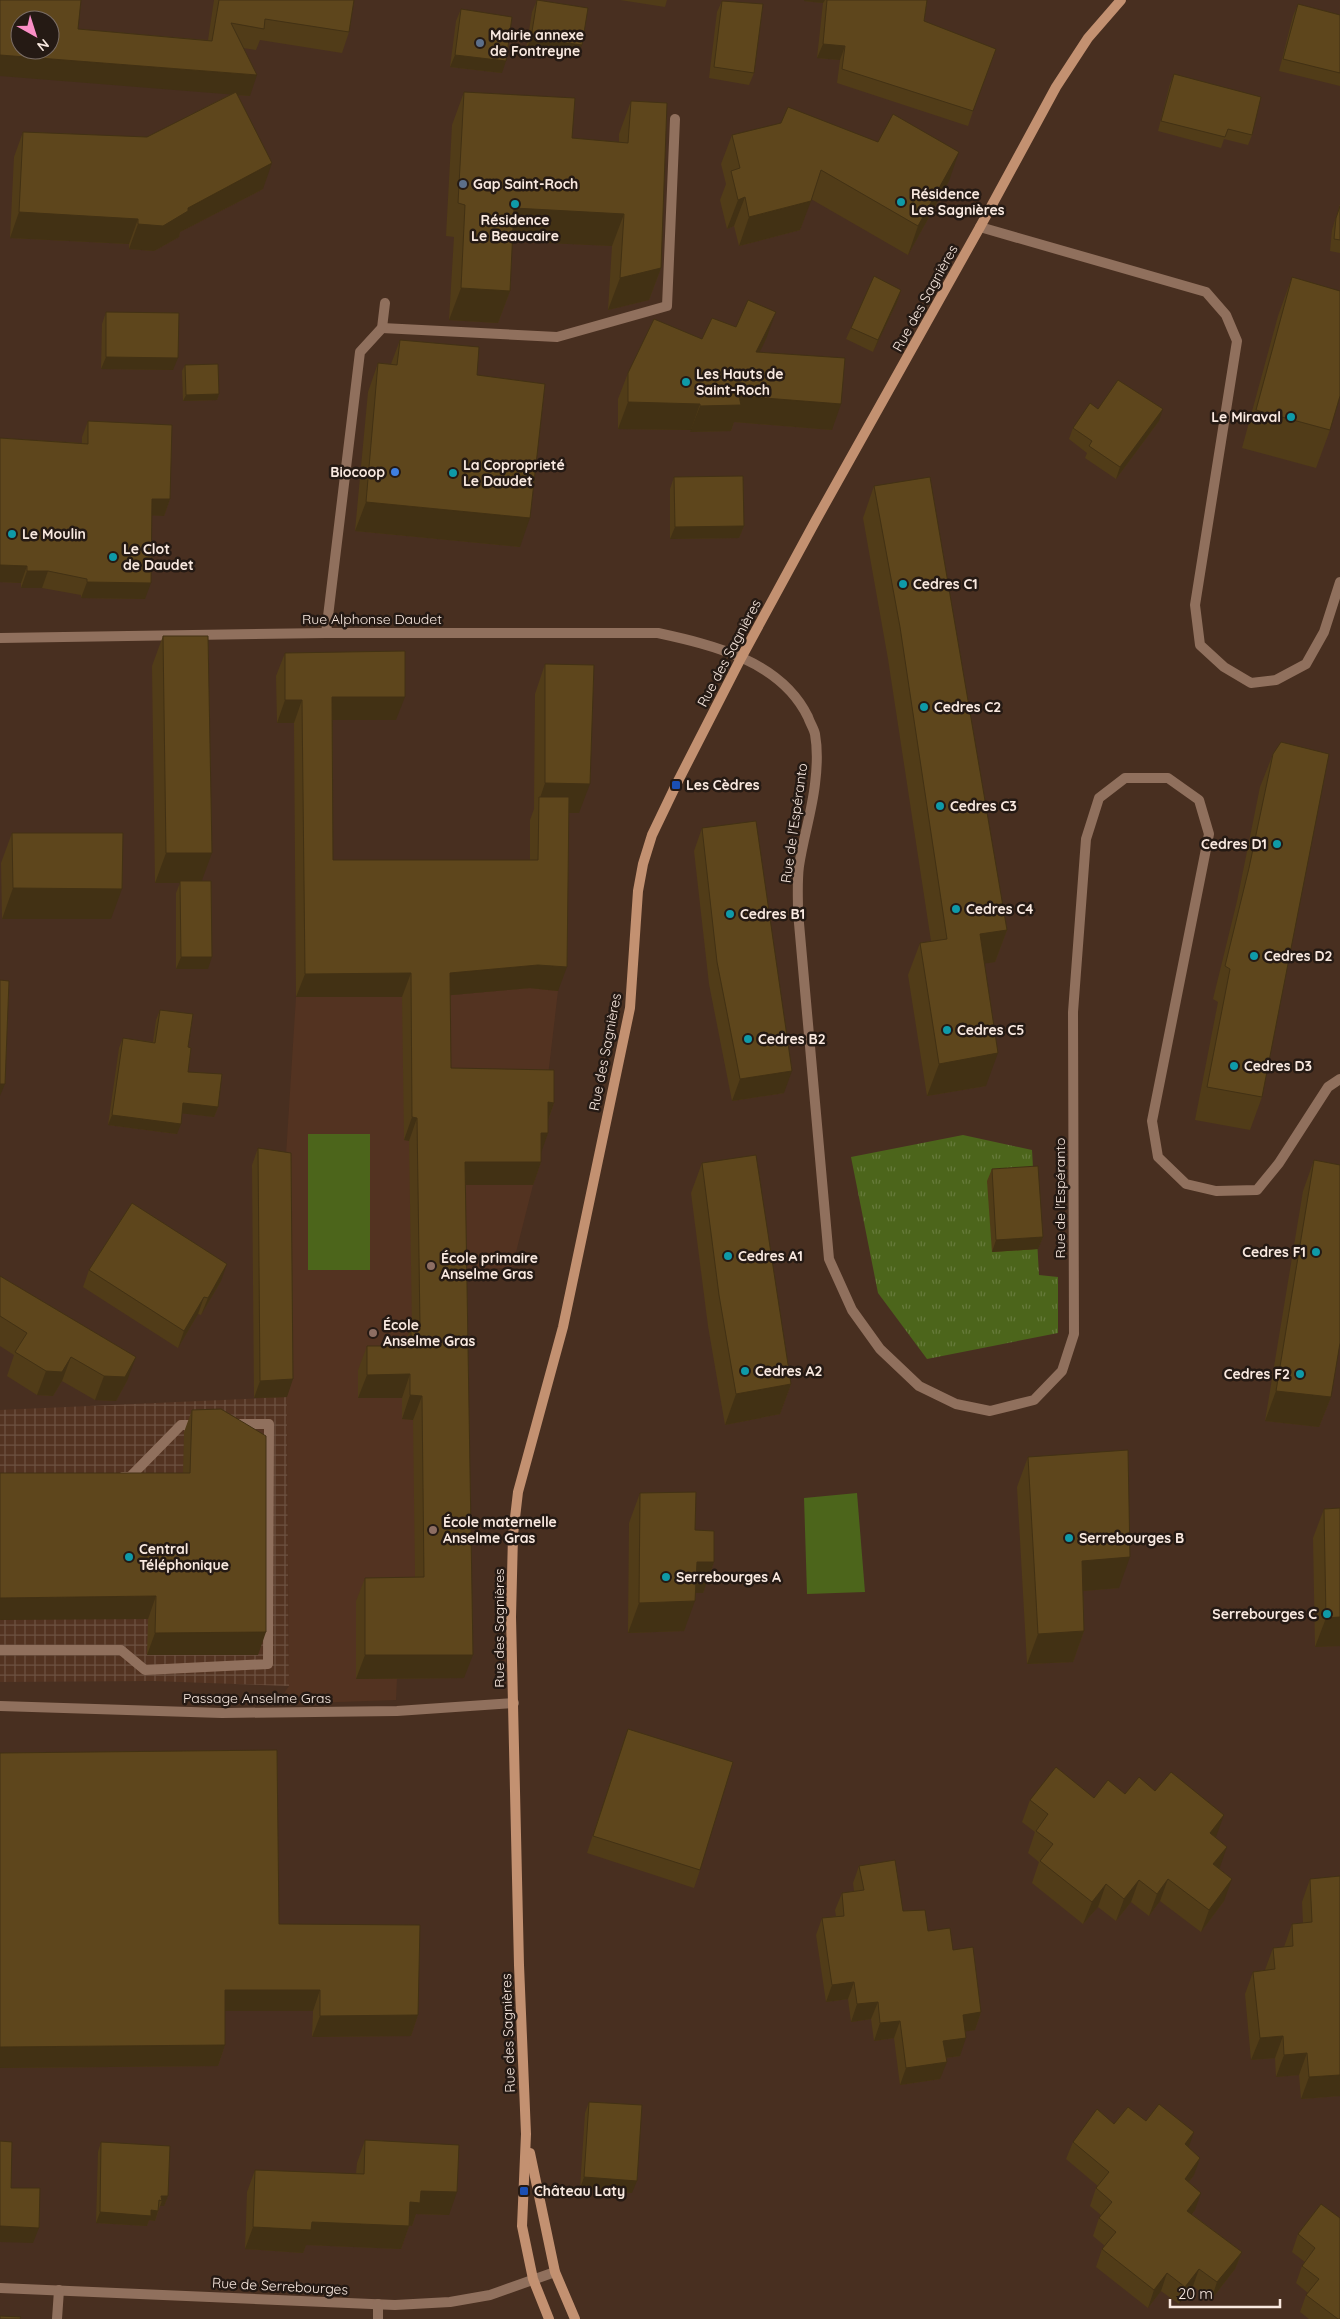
<svg xmlns="http://www.w3.org/2000/svg" width="1340" height="2319" viewBox="0 0 1340 2319" font-family="Quicksand,sans-serif">
	<style>
		.industrial { fill: url(#industrial-grid) }
		.built { fill: #533321 }
		.green { fill: #4c651b }
		.park { fill: url(#park-tufts) }
		.lines { fill: none; stroke-linecap: round; stroke-linejoin: round }
		.lane { stroke: #90705d; stroke-width: 10 }
		.street { stroke: #90705d; stroke-width: 10 }
		.secondary { stroke: #c39171; stroke-width: 10 }
		.wall { fill: #513c18 }
		.shaded-wall { fill: #423114 }
		.building { fill: #5e461c; stroke: #423114; fill-rule: evenodd }
		.service-dot { fill: #5c6f8a; stroke: #251a14; stroke-width: 2 }
		.culture-dot { fill: #0f9aa8; stroke: #251a14; stroke-width: 2 }
		.shop-dot { fill: #3f7fe0; stroke: #251a14; stroke-width: 2 }
		.transit-dot { fill: #1a4fb4; stroke: #251a14; stroke-width: 2 }
		.education-dot { fill: #8d6e63; stroke: #251a14; stroke-width: 2 }
		.labels { text-anchor: middle; stroke-width: 5; stroke-linejoin: round; paint-order: stroke }
		.poi-label { font-size: 14px; font-weight: bold; fill: #f9e9e0; stroke: #251a14; text-anchor: start }
		.street-label { font-size: 14px; fill: #f9e9e0; stroke: #251a14 }
	</style>
	<defs>
		<pattern id="industrial-grid" width="8" height="8" patternUnits="userSpaceOnUse" patternTransform="scale(1.25)"><rect width="8" height="8" fill="#533321"/><path d="M0 4h8M4 0v8" fill="none" stroke="#6c5141"/></pattern>
		<pattern id="park-tufts" width="24" height="20" patternUnits="userSpaceOnUse" patternTransform="scale(1.25)"><rect width="24" height="20" fill="#4c651b"/><path d="M3 7l-1-3M5 7V3M7 7l1-3M15 17l-1-3M17 17v-4M19 17l1-3" fill="none" stroke="#677b3c"/></pattern>
	</defs>
	<rect width="100%" height="100%" fill="#482f20"/>
	<!-- industrial -->
	<path class="industrial" d="M287,1397L289,1686L153,1681L0,1682V1410Z"/>
	<!-- built -->
	<path class="built" d="M530,988L558,991L546,1093L533,1156V1185L512,1268L458,1269L464,1678H397L396,1700L282,1704L284,1693L289,1686L285,1171L296,997L441,996Z"/>
	<!-- green -->
	<g class="green">
		<rect x="308" y="1134" width="62" height="136"/>
		<path d="M857,1493L865,1592L807,1594L804,1498Z"/>
	</g>
	<!-- park -->
	<path class="park" d="M963,1135L1032,1150L1039,1275L1058,1277V1333L927,1359L878,1293L851,1157Z"/>
	<g class="lines">
		<!-- lane -->
		<g class="lane">
			<path d="M382,328L557,337L667,306L675,119"/>
			<path d="M326,633L360,352L382,328L385,303"/>
			<path d="M123,1477H130L181,1425H200"/>
			<path d="M0,1650H121L145,1670L268,1664L269,1424H234"/>
		</g>
		<!-- street -->
		<g class="street">
			<path d="M980,227L1206,292L1226,315L1237,341L1195,605L1200,645L1224,667L1251,683L1276,680L1306,664L1324,632L1340,582"/>
			<path d="M0,638L326,633H658C713,645 781,661 808,717C810,723 814,729 815,734C818,751 817,768 815,784C812,811 803,839 799,866C797,881 798,897 798,912L829,1259L852,1310L880,1349L919,1386L956,1404L990,1411L1034,1400L1062,1371L1074,1334L1073,1012L1086,839L1099,798L1125,778H1168L1199,800L1209,834L1152,1121L1158,1157L1186,1184L1216,1191L1257,1190L1279,1163L1328,1087L1340,1079"/>
			<path d="M0,1706L222,1713L397,1711L514,1703"/>
			<path d="M0,2288L395,2305L450,2302L490,2295L555,2272"/>
			<path d="M378,2304V2319"/>
			<path d="M57,2319L59,2290"/>
		</g>
		<!-- secondary -->
		<g class="secondary">
			<path d="M530,2153L555,2272L575,2319"/>
			<path d="M549,2319L533,2279L522,2226L526,2134L519,1965L511,1617L513,1535L518,1492L563,1327L630,1008L638,891L643,864L652,835L676,785L741,658L816,520L980,227L1056,87L1088,38L1121,0"/>
		</g>
	</g>
	<!-- wall -->
	<g class="wall">
		<path d="M214,0H354L349,32L342,53L260,40L256,50L243,48L250,96L237,95L263,189L180,232L179,237L154,251L129,249V244L10,238L14,157L23,132L147,137L231,94L78,29L208,40Z"/>
		<path d="M537,0L578,57L526,50L532,12Z"/>
		<path d="M620,0H667L665,7Z"/>
		<path d="M804,0H927L924,21L973,111L968,126L837,83L840,60L817,58L823,3L804,1Z"/>
		<path d="M722,1L754,73L749,85L709,78L717,12Z"/>
		<path d="M1298,4L1340,15V86L1279,71L1293,16Z"/>
		<path d="M461,9L502,73L450,67L456,21Z"/>
		<path d="M1174,74L1252,135L1248,145L1224,139L1221,148L1158,131L1170,84Z"/>
		<path d="M464,92L572,138L619,142V134L631,101L661,268L649,300L608,310L612,246L512,241L510,291L498,323L449,320L454,237L446,236L452,125Z"/>
		<path d="M732,135L949,181L908,255L811,199L800,230L739,246L734,226L727,229L720,200L726,184L721,164Z"/>
		<path d="M1340,204V253L1330,251L1332,230Z"/>
		<path d="M1292,277L1330,430L1316,468L1242,448L1278,316Z"/>
		<path d="M901,290L897,302L873,352L846,339L851,328Z"/>
		<path d="M106,312L173,370L101,369L102,324Z"/>
		<path d="M702,339H766L759,352L832,430L734,422L731,431L690,432L691,430L618,429V399L628,373Z"/>
		<path d="M400,340L477,375L520,547L355,531L368,392L378,363L391,364Z"/>
		<path d="M185,365L219,394L217,400L183,401L182,371Z"/>
		<path d="M1098,409L1159,421L1116,479L1085,458L1087,453L1069,439L1073,428Z"/>
		<path d="M88,421L170,499L164,516L152,515L145,599L81,598V595L42,588H21V583L0,582V438L82,443V437Z"/>
		<path d="M674,477L744,526L739,538L670,539V489Z"/>
		<path d="M874,486L1007,930L995,962L985,963L986,1086L927,1096L908,975L920,943L931,941L888,659L863,518Z"/>
		<path d="M163,636L202,881L208,969H176V893L180,883H155L152,666Z"/>
		<path d="M285,653L396,720H332L333,860H530V820L534,809L535,694L545,664L579,813H569L558,991L530,988L450,995L451,1068L554,1103L548,1121V1133L541,1151V1162L533,1185H466L464,1678L356,1679V1601L365,1578L415,1577L413,1420L402,1419V1398H358V1370L367,1346H404L411,1327H412L409,1141L404,1140L402,997H296L294,723H277L276,676Z"/>
		<path d="M1273,754L1262,1097L1250,1130L1195,1120L1218,1002L1213,999L1237,901L1260,787Z"/>
		<path d="M702,828L784,1093L732,1101L709,984L694,851Z"/>
		<path d="M12,833L111,919H2L1,863Z"/>
		<path d="M160,1010L188,1047V1072L218,1107L214,1117L182,1113L177,1134L108,1125L119,1048L123,1038L153,1042L156,1020Z"/>
		<path d="M258,1148L287,1397L254,1398L252,1165Z"/>
		<path d="M1314,1160L1331,1397L1319,1427L1265,1421L1303,1191Z"/>
		<path d="M702,1163L791,1384L780,1414L725,1425L708,1326L691,1193Z"/>
		<path d="M992,1169L1043,1237L1038,1249L992,1252L987,1181Z"/>
		<path d="M89,1270L221,1281L201,1315L198,1314L178,1348L83,1287Z"/>
		<path d="M0,1276L127,1381L116,1401L95,1400L62,1381L53,1396L37,1395L7,1376L14,1355L0,1346Z"/>
		<path d="M192,1410L258,1655H147L148,1619L183,1473L184,1432Z"/>
		<path d="M1028,1457L1119,1588L1083,1591L1084,1631L1073,1662L1027,1664L1017,1487Z"/>
		<path d="M640,1493L695,1530L714,1562L703,1593H695L684,1631L628,1633L629,1523Z"/>
		<path d="M1340,1508V1646L1315,1647L1313,1538L1324,1509Z"/>
		<path d="M628,1729L700,1870L694,1888L587,1853Z"/>
		<path d="M0,1753L279,1924L418,2015L411,2036L312,2037L313,2011H225V2045L218,2066L0,2068Z"/>
		<path d="M1155,1791L1216,1838L1224,1901L1201,1932L1160,1901L1149,1916L1131,1902L1116,1921L1098,1907L1083,1924L1032,1883L1039,1862L1028,1853L1035,1832L1022,1822L1030,1800L1094,1798Z"/>
		<path d="M859,1866L903,1911L953,1950L981,2012L975,2030L965,2031L960,2056L946,2058L940,2079L900,2085L894,2038L874,2041L871,2019L851,2022L848,1999L826,2002L816,1935L822,1918L836,1916L835,1910L842,1893L854,1891L853,1883Z"/>
		<path d="M1340,1876V2096L1301,2099L1299,2075L1276,2077L1275,2058L1251,2060L1245,1994L1253,1972L1265,1970L1273,1948L1284,1947L1292,1924L1303,1923L1302,1902L1310,1879Z"/>
		<path d="M589,2102L632,2193L580,2189L585,2113Z"/>
		<path d="M1146,2121L1189,2147L1194,2175L1189,2182L1195,2210L1192,2214L1242,2252L1235,2269L1211,2300L1193,2286L1179,2304L1161,2291L1148,2308L1096,2267L1102,2249L1105,2246L1093,2236L1099,2218L1101,2215L1090,2206L1096,2188L1098,2186L1066,2159L1073,2142L1114,2124Z"/>
		<path d="M365,2140L449,2215L416,2214L412,2226H409L401,2249L306,2245L303,2253L245,2249L247,2192L255,2170L356,2174L357,2163Z"/>
		<path d="M101,2142L168,2196L164,2206H160L155,2221L149,2220L147,2226L96,2223L98,2152Z"/>
		<path d="M1321,2204L1340,2319H1309L1300,2312L1306,2295L1308,2293L1296,2283L1302,2266L1305,2262L1292,2252L1298,2234Z"/>
	</g>
	<!-- shaded-wall -->
	<g class="shaded-wall">
		<path d="M804,0H825L823,3L804,1Z"/>
		<path d="M531,38L582,45L578,57L526,50Z"/>
		<path d="M823,44L845,46L840,60L817,58Z"/>
		<path d="M0,55L257,75L250,96L0,76Z"/>
		<path d="M455,55L506,61L502,73L450,67Z"/>
		<path d="M959,152L949,181L908,255L918,226Z"/>
		<path d="M272,163L263,189L180,232L179,237L154,251L129,249L138,224L188,208Z"/>
		<path d="M745,197L734,226L727,229L738,200Z"/>
		<path d="M811,201L800,230L739,246L749,217Z"/>
		<path d="M514,208L624,214L612,246L502,241Z"/>
		<path d="M19,212L138,219L129,244L10,238Z"/>
		<path d="M661,268L649,300L608,310L620,278Z"/>
		<path d="M461,288L510,291L498,323L449,320Z"/>
		<path d="M901,290L897,302L873,352L878,340Z"/>
		<path d="M776,312L766,339L747,378L756,352Z"/>
		<path d="M106,357L178,358L173,370L101,369Z"/>
		<path d="M219,394L217,400L183,401L186,395Z"/>
		<path d="M739,396L841,404L832,430L734,422L731,431L690,432L700,406Z"/>
		<path d="M628,402L700,404L691,430L618,429Z"/>
		<path d="M1163,409L1159,421L1116,479L1120,467Z"/>
		<path d="M152,499H170L164,516L146,515Z"/>
		<path d="M366,502L530,518L520,547L355,531Z"/>
		<path d="M744,526L739,538L670,539L675,527Z"/>
		<path d="M0,565L27,566L21,583L0,582Z"/>
		<path d="M27,571H48L42,588H21Z"/>
		<path d="M87,582L151,583L145,599L81,598Z"/>
		<path d="M332,697H405L396,720H324Z"/>
		<path d="M285,700H302L294,723H277Z"/>
		<path d="M545,783L590,784L579,813H539V801Z"/>
		<path d="M166,853H212L201,883L180,881V883H155Z"/>
		<path d="M13,888L122,889L111,919H2Z"/>
		<path d="M1007,930L995,962L969,966L980,934Z"/>
		<path d="M181,957H212L208,969H176Z"/>
		<path d="M538,965L567,967L558,991L530,988L441,996L450,973Z"/>
		<path d="M411,973L402,997H296L305,974Z"/>
		<path d="M998,1053L986,1086L927,1096L939,1064Z"/>
		<path d="M792,1071L784,1093L732,1101L740,1079Z"/>
		<path d="M0,1084H5L0,1096Z"/>
		<path d="M548,1102L554,1103L546,1126Z"/>
		<path d="M183,1103L218,1107L214,1117L179,1113Z"/>
		<path d="M112,1115L181,1124L177,1134L108,1125Z"/>
		<path d="M412,1117L417,1118L409,1141L404,1140Z"/>
		<path d="M541,1133H548L540,1156Z"/>
		<path d="M465,1162H541L533,1185H457Z"/>
		<path d="M1043,1237L1038,1249L992,1252L996,1240Z"/>
		<path d="M227,1264L221,1281L201,1315L208,1298Z"/>
		<path d="M204,1297L198,1314L178,1348L184,1331Z"/>
		<path d="M71,1357L62,1381L53,1396L37,1395L46,1371Z"/>
		<path d="M136,1357L127,1381L116,1401L95,1400L104,1376Z"/>
		<path d="M410,1374L402,1398H358L367,1375Z"/>
		<path d="M293,1379L287,1397L254,1398L260,1381Z"/>
		<path d="M791,1384L780,1414L725,1425L736,1394Z"/>
		<path d="M1276,1391L1331,1397L1319,1427L1265,1421Z"/>
		<path d="M410,1395L422,1396L413,1420L402,1419Z"/>
		<path d="M1130,1557L1119,1588L1071,1592L1082,1561Z"/>
		<path d="M697,1562H714L703,1593H686Z"/>
		<path d="M156,1596L148,1619L0,1620V1598Z"/>
		<path d="M695,1601L684,1631L628,1633L639,1603Z"/>
		<path d="M1340,1617V1646L1315,1647L1326,1618Z"/>
		<path d="M1084,1631L1073,1662L1027,1664L1038,1634Z"/>
		<path d="M266,1632L258,1655H147L155,1633Z"/>
		<path d="M365,1655H473L464,1678L356,1679Z"/>
		<path d="M1224,1815L1216,1837L1202,1855L1210,1833Z"/>
		<path d="M1227,1847L1219,1870L1213,1864Z"/>
		<path d="M1168,1879L1160,1901L1149,1916L1157,1894Z"/>
		<path d="M1232,1879L1224,1901L1201,1932L1209,1910Z"/>
		<path d="M1139,1880L1131,1902L1116,1921L1124,1899Z"/>
		<path d="M1106,1884L1098,1907L1083,1924L1092,1902Z"/>
		<path d="M854,1982L848,1999L826,2002L832,1985Z"/>
		<path d="M225,1990H320L313,2011H218Z"/>
		<path d="M878,2002L871,2019L851,2022L857,2004Z"/>
		<path d="M981,2012L975,2030L956,2033L963,2015Z"/>
		<path d="M418,2015L411,2036L312,2037L320,2016Z"/>
		<path d="M900,2021L894,2038L874,2041L880,2023Z"/>
		<path d="M1283,2036L1275,2058L1251,2060L1260,2038Z"/>
		<path d="M966,2038L960,2056L937,2059L943,2041Z"/>
		<path d="M225,2045L218,2066L0,2068V2047Z"/>
		<path d="M1307,2053L1299,2075L1276,2077L1284,2055Z"/>
		<path d="M947,2062L940,2079L900,2085L906,2068Z"/>
		<path d="M1340,2075V2096L1301,2099L1309,2077Z"/>
		<path d="M1194,2132L1188,2149L1185,2144Z"/>
		<path d="M1200,2158L1194,2175L1178,2197L1185,2179Z"/>
		<path d="M584,2177L637,2181L632,2193L580,2189Z"/>
		<path d="M421,2191L457,2192L449,2215L416,2214L412,2226L402,2225L410,2202Z"/>
		<path d="M1201,2193L1195,2210L1181,2228L1187,2211Z"/>
		<path d="M161,2196H168L164,2206H160L162,2201Z"/>
		<path d="M151,2210L158,2211L155,2221L149,2220L147,2226L96,2223L100,2212Z"/>
		<path d="M312,2222L409,2226L401,2249L306,2245L303,2253L245,2249L253,2227Z"/>
		<path d="M0,2226L39,2228L33,2243L0,2242Z"/>
		<path d="M1242,2252L1235,2269L1211,2300L1217,2282Z"/>
		<path d="M1199,2269L1193,2286L1179,2304L1185,2287Z"/>
		<path d="M1167,2273L1161,2291L1148,2308L1154,2290Z"/>
	</g>
	<!-- building -->
	<g class="building">
		<path d="M0,0H81L78,29L212,41L219,0H354L349,32L265,19L264,29L231,23L257,75L0,55ZM20,20H50V50H20Z"/>
		<path d="M537,0L588,8L582,45L531,38Z"/>
		<path d="M827,0H927L924,21L996,49L973,111L842,69L845,46L823,44Z"/>
		<path d="M722,1L763,4L754,73L714,67Z"/>
		<path d="M1298,4L1340,15V73L1283,59Z"/>
		<path d="M461,9L512,17L506,61L455,55Z"/>
		<path d="M1174,74L1261,97L1252,135L1228,129L1225,137L1161,121Z"/>
		<path d="M236,92L272,163L188,208V211L163,226L138,224V219L19,212L23,132L147,137Z"/>
		<path d="M464,92L575,98L572,138L628,143L631,101L667,103L661,268L620,278L624,214L514,208L510,291L461,288L465,205L458,203Z"/>
		<path d="M788,107L878,142L893,114L959,152L918,226L821,170L811,201L749,217L745,197L738,200L731,171L740,168L732,135L781,123Z"/>
		<path d="M1340,206V240L1334,239L1336,218Z"/>
		<path d="M874,276L901,290L878,340L851,328Z"/>
		<path d="M1292,277L1340,291V396L1330,430L1256,410Z"/>
		<path d="M748,300L776,312L756,352L845,358L841,404L739,396L741,405L700,406V404L628,402V373L654,319L702,339L712,318L736,327Z"/>
		<path d="M106,312L179,313L178,358L106,357Z"/>
		<path d="M400,340L479,347L477,375L545,384L530,518L366,502L378,363L397,365Z"/>
		<path d="M218,364L219,394L186,395L185,365Z"/>
		<path d="M1118,380L1163,409L1120,467L1089,446L1092,441L1073,428L1090,403L1098,409Z"/>
		<path d="M88,421L172,425L170,499H152L151,583L87,582V579L48,571H27V566L0,565V438L88,444Z"/>
		<path d="M743,476L744,526L675,527L674,477Z"/>
		<path d="M930,477L1007,930L980,934L998,1053L939,1064L920,943L947,939L900,627L874,486Z"/>
		<path d="M163,636H208L212,853H166Z"/>
		<path d="M405,651V697H332L333,860H538L539,797H569L567,967L538,965L450,973L451,1068L554,1070V1103L548,1102V1133H541V1162H465L473,1655H365V1578L424,1577L422,1396L410,1395V1374L367,1375V1346H411V1327H420L417,1118L412,1117L411,973L305,974L302,700H285V653Z"/>
		<path d="M545,664L594,665L590,784L545,783Z"/>
		<path d="M1281,742L1329,754L1262,1097L1207,1087L1230,969L1225,966L1249,868L1273,754Z"/>
		<path d="M756,821L792,1071L740,1079L717,962L702,828Z"/>
		<path d="M12,833H123L122,889L13,888Z"/>
		<path d="M180,881H211L212,957H181Z"/>
		<path d="M0,980L9,981L5,1084H0Z"/>
		<path d="M160,1010L193,1014L188,1047L191,1048L188,1072L222,1074L218,1107L183,1103L181,1124L112,1115L123,1038L155,1043Z"/>
		<path d="M258,1148L291,1153L293,1379L260,1381Z"/>
		<path d="M756,1155L791,1384L736,1394L719,1295L702,1163Z"/>
		<path d="M1314,1160L1340,1165V1343L1331,1397L1276,1391Z"/>
		<path d="M1038,1166L1043,1237L996,1240L992,1169Z"/>
		<path d="M132,1203L227,1264L208,1298L204,1297L184,1331L89,1270Z"/>
		<path d="M0,1276L136,1357L125,1377L104,1376L71,1357L62,1372L46,1371L15,1352L27,1333L0,1316Z"/>
		<path d="M221,1409L266,1436V1632L155,1633L156,1596L0,1598V1473H190L192,1410Z"/>
		<path d="M1128,1450L1130,1557L1082,1561L1084,1631L1038,1634L1028,1457Z"/>
		<path d="M696,1492L695,1530L714,1531V1562H697L695,1601L639,1603L640,1493Z"/>
		<path d="M1340,1508V1617L1326,1618L1324,1509Z"/>
		<path d="M628,1729L733,1762L700,1870L593,1836Z"/>
		<path d="M277,1750L279,1924L420,1925L418,2015L320,2016V1990H225V2045L0,2047V1753Z"/>
		<path d="M1056,1767L1094,1798L1108,1780L1125,1794L1139,1777L1155,1791L1171,1772L1224,1815L1210,1833L1227,1847L1213,1864L1232,1879L1209,1910L1168,1879L1157,1894L1139,1880L1124,1899L1106,1884L1092,1902L1040,1861L1053,1844L1036,1831L1048,1814L1030,1800Z"/>
		<path d="M895,1860L903,1911L925,1910L928,1931L950,1928L953,1950L973,1947L981,2012L963,2015L966,2038L943,2041L947,2062L906,2068L900,2021L880,2023L878,2002L857,2004L854,1982L832,1985L822,1918L844,1916L842,1893L864,1890L859,1866Z"/>
		<path d="M1340,1876V2075L1309,2077L1307,2053L1284,2055L1283,2036L1260,2038L1253,1972L1275,1969L1273,1948L1293,1946L1292,1924L1312,1922L1310,1879Z"/>
		<path d="M589,2102L642,2105L637,2181L584,2177Z"/>
		<path d="M1159,2104L1194,2132L1185,2144L1200,2158L1185,2179L1201,2193L1187,2211L1242,2252L1217,2282L1199,2269L1185,2287L1167,2273L1154,2290L1102,2249L1116,2232L1099,2218L1112,2202L1096,2188L1109,2172L1073,2142L1097,2109L1114,2124L1128,2107L1146,2121Z"/>
		<path d="M365,2140L459,2145L457,2192L421,2191L420,2203L410,2202L409,2226L312,2222L311,2230L253,2227L255,2170L364,2174Z"/>
		<path d="M0,2141L12,2142L11,2188H40L39,2228L0,2226Z"/>
		<path d="M101,2142L170,2146L168,2196H161L162,2201L159,2200L158,2211L151,2210V2216L100,2212Z"/>
		<path d="M1321,2204L1340,2218V2319H1338L1306,2295L1319,2279L1302,2266L1315,2248L1298,2234Z"/>
		<path d="M0,2316L21,2317L20,2319H0Z"/>
	</g>
	<!-- markers -->
	<g class="service-dot">
		<circle cx="480" cy="43" r="5"/>
		<circle cx="463" cy="184" r="5"/>
	</g>
	<g class="culture-dot">
		<circle cx="901" cy="202" r="5"/>
		<circle cx="515" cy="204" r="5"/>
		<circle cx="686" cy="382" r="5"/>
		<circle cx="1291" cy="417" r="5"/>
		<circle cx="453" cy="473" r="5"/>
		<circle cx="12" cy="534" r="5"/>
		<circle cx="113" cy="557" r="5"/>
		<circle cx="903" cy="584" r="5"/>
		<circle cx="924" cy="707" r="5"/>
		<circle cx="940" cy="806" r="5"/>
		<circle cx="1277" cy="844" r="5"/>
		<circle cx="956" cy="909" r="5"/>
		<circle cx="730" cy="914" r="5"/>
		<circle cx="1254" cy="956" r="5"/>
		<circle cx="947" cy="1030" r="5"/>
		<circle cx="748" cy="1039" r="5"/>
		<circle cx="1234" cy="1066" r="5"/>
		<circle cx="1316" cy="1252" r="5"/>
		<circle cx="728" cy="1256" r="5"/>
		<circle cx="745" cy="1371" r="5"/>
		<circle cx="1300" cy="1374" r="5"/>
		<circle cx="1069" cy="1538" r="5"/>
		<circle cx="129" cy="1557" r="5"/>
		<circle cx="666" cy="1577" r="5"/>
		<circle cx="1327" cy="1614" r="5"/>
	</g>
	<circle class="shop-dot" cx="395" cy="472" r="5"/>
	<g class="transit-dot">
		<rect x="671" y="780" width="10" height="10" rx="2.5"/>
		<rect x="519" y="2186" width="10" height="10" rx="2.5"/>
	</g>
	<g class="education-dot">
		<circle cx="431" cy="1266" r="5"/>
		<circle cx="373" cy="1333" r="5"/>
		<circle cx="433" cy="1530" r="5"/>
	</g>
	<g class="labels">
		<!-- poi labels -->
		<g class="poi-label">
			<text x="490" y="40">Mairie annexe<tspan x="490" dy="16">de Fontreyne</tspan></text>
			<text x="473" y="189">Gap Saint-Roch</text>
			<text x="911" y="199">Résidence<tspan x="911" dy="16">Les Sagnières</tspan></text>
			<text x="515" y="225" text-anchor="middle">Résidence<tspan x="515" dy="16">Le Beaucaire</tspan></text>
			<text x="696" y="379">Les Hauts de<tspan x="696" dy="16">Saint-Roch</tspan></text>
			<text x="1281" y="422" text-anchor="end">Le Miraval</text>
			<text x="463" y="470">La Coproprieté<tspan x="463" dy="16">Le Daudet</tspan></text>
			<text x="385" y="477" text-anchor="end">Biocoop</text>
			<text x="22" y="539">Le Moulin</text>
			<text x="123" y="554">Le Clot<tspan x="123" dy="16">de Daudet</tspan></text>
			<text x="913" y="589">Cedres C1</text>
			<text x="934" y="712">Cedres C2</text>
			<text x="686" y="790">Les Cèdres</text>
			<text x="950" y="811">Cedres C3</text>
			<text x="1267" y="849" text-anchor="end">Cedres D1</text>
			<text x="966" y="914">Cedres C4</text>
			<text x="740" y="919">Cedres B1</text>
			<text x="1264" y="961">Cedres D2</text>
			<text x="957" y="1035">Cedres C5</text>
			<text x="758" y="1044">Cedres B2</text>
			<text x="1244" y="1071">Cedres D3</text>
			<text x="1306" y="1257" text-anchor="end">Cedres F1</text>
			<text x="738" y="1261">Cedres A1</text>
			<text x="441" y="1263">École primaire<tspan x="441" dy="16">Anselme Gras</tspan></text>
			<text x="383" y="1330">École<tspan x="383" dy="16">Anselme Gras</tspan></text>
			<text x="755" y="1376">Cedres A2</text>
			<text x="1290" y="1379" text-anchor="end">Cedres F2</text>
			<text x="443" y="1527">École maternelle<tspan x="443" dy="16">Anselme Gras</tspan></text>
			<text x="1079" y="1543">Serrebourges B</text>
			<text x="139" y="1554">Central<tspan x="139" dy="16">Téléphonique</tspan></text>
			<text x="676" y="1582">Serrebourges A</text>
			<text x="1317" y="1619" text-anchor="end">Serrebourges C</text>
			<text x="534" y="2196">Château Laty</text>
		</g>
		<!-- street labels -->
		<g class="street-label">
			<text transform="translate(925 298) rotate(-61)" y="5">Rue des Sagnières</text>
			<text x="372" y="624">Rue Alphonse Daudet</text>
			<text transform="translate(729 653) rotate(-62)" y="5">Rue des Sagnières</text>
			<text transform="translate(794 823) rotate(-82)" y="5">Rue de l'Espéranto</text>
			<text transform="translate(605 1052) rotate(-79)" y="5">Rue des Sagnières</text>
			<text transform="translate(1060 1198) rotate(-90)" y="5">Rue de l'Espéranto</text>
			<text transform="translate(499 1628) rotate(-90)" y="5">Rue des Sagnières</text>
			<text x="257" y="1703">Passage Anselme Gras</text>
			<text transform="translate(508 2033) rotate(-92)" y="5">Rue des Sagnières</text>
			<text transform="translate(280 2286) rotate(3)" y="5">Rue de Serrebourges</text>
		</g>
	</g>
	<!-- north arrow -->
	<g transform="translate(35 35) rotate(141)"><circle r="24" fill="#251a14" stroke="#7a6d66"/>
	<path d="M0-4L9 19L0 12L-9 19Z" fill="#fa8fc6"/>
	<text y="-8" font-size="14" font-weight="bold" text-anchor="middle" fill="#f9e9e0">N</text>
	</g>
	<!-- scale -->
	<path d="M1170 2299v8h110v-8" fill="none" stroke="#f9e9e0" stroke-width="2.5"/>
	<text x="1178" y="2299" font-size="15" fill="#f9e9e0" stroke="#251a14" stroke-width="4" paint-order="stroke">20 m</text>
</svg>
